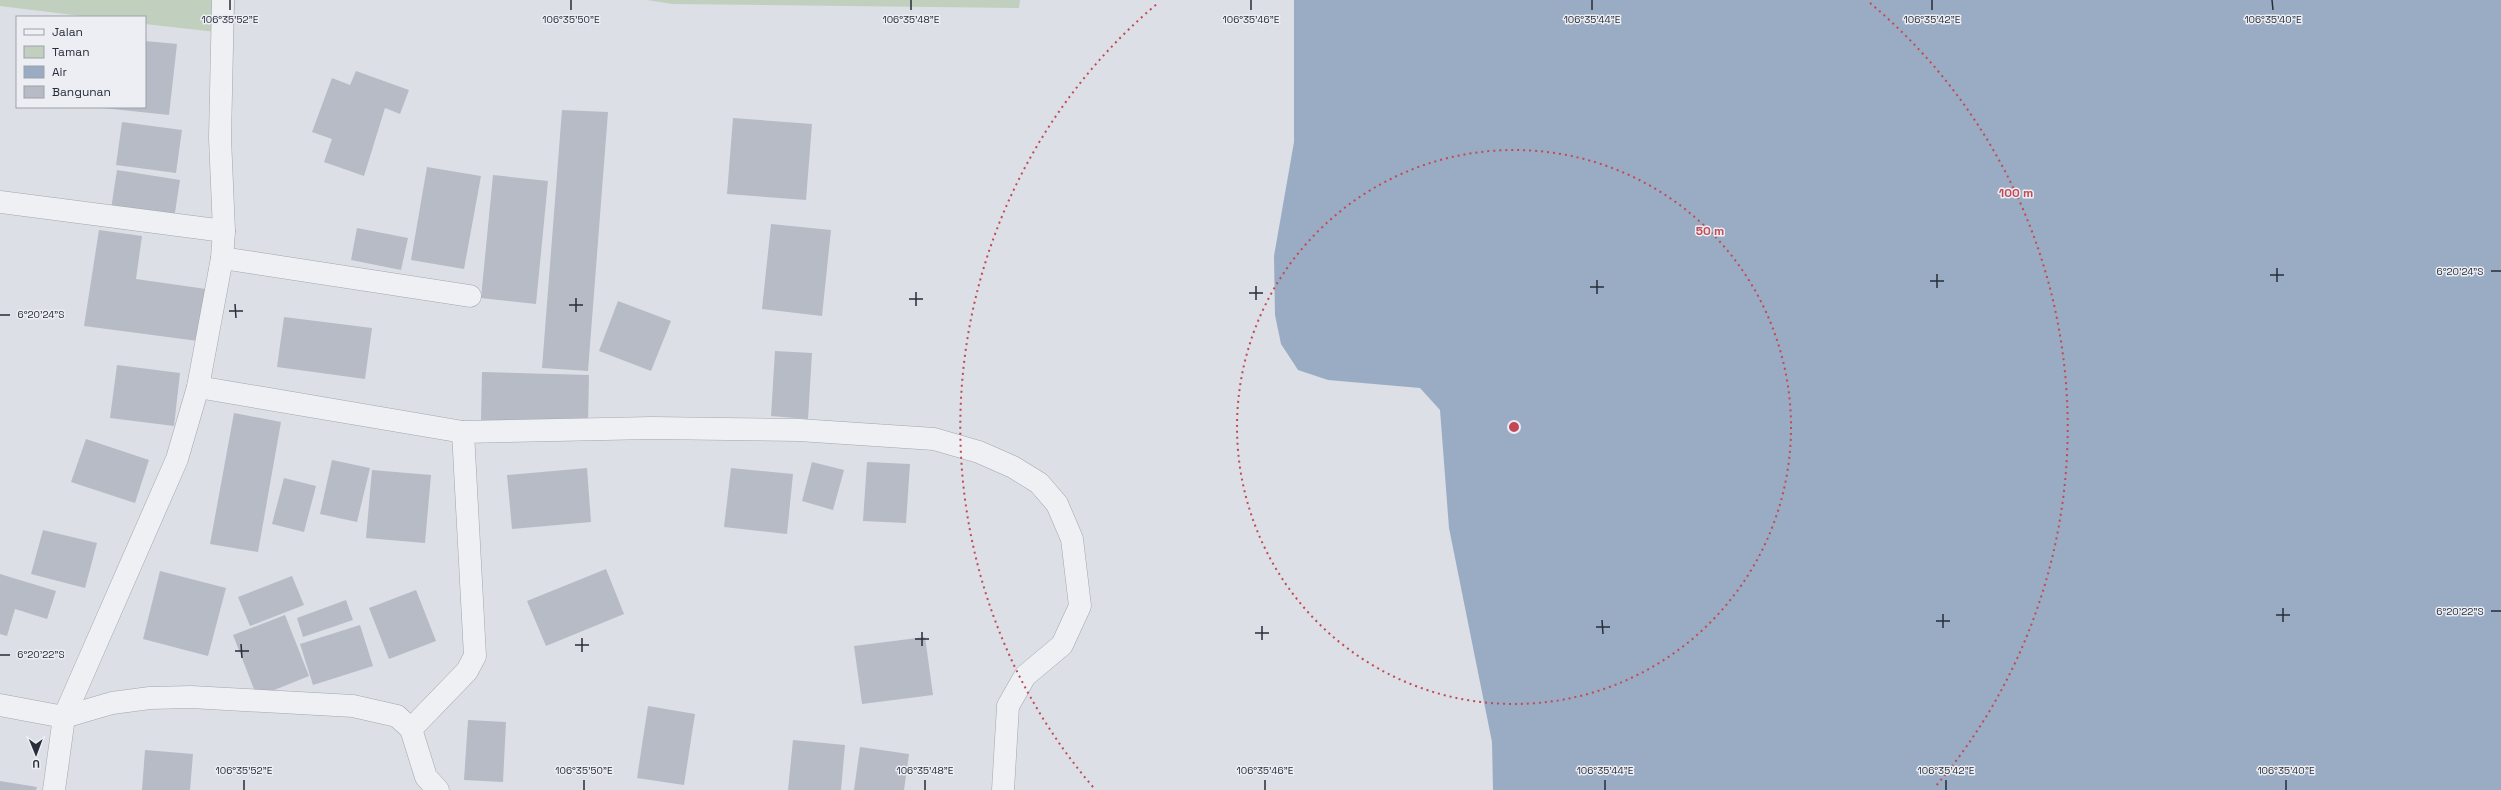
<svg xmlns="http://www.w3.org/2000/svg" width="2501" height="790" viewBox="0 0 2501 790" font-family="'Space Grotesk',sans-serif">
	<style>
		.green { fill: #c1cfbe }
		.water { fill: #9aacc3 }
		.building { fill: #b7bbc5 }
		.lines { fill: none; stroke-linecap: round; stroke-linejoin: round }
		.street-casing { stroke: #a2a6ae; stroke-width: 23 }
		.street { stroke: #eff0f4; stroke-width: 22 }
		.ticks { fill: none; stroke: #272d3a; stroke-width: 1.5 }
		.ring { fill: none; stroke: #c34955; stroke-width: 2; stroke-dasharray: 2 4 }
		.ticks-label { font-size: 10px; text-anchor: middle; fill: #272d3a; stroke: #eceef3; stroke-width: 3; stroke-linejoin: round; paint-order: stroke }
		.centre { fill: #c34955; stroke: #eceef3; stroke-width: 2 }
		.ring-label { font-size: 12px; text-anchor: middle; font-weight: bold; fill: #c34955; stroke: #eceef3; stroke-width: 3; stroke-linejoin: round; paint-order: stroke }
	</style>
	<rect width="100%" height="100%" fill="#dcdfe5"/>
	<!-- green -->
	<g class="green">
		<path d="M0,0H235L234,34L145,24V17H90L0,6Z"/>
		<path d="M647,0H1020L1019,8L672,4Z"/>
	</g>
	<!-- water -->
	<path class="water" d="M1294,0H2501V790H1493L1492,742L1449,528L1440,410L1420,388L1328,380L1298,370L1281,344L1275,315L1274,256L1294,142Z"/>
	<!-- building -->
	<g class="building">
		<path d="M145,41L177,44L169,115L103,108L145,107Z"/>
		<path d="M356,71L409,90L400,114L385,108L364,176L324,162L332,139L312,132L332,78L350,85Z"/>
		<path d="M562,110L608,112L588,371L542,368Z"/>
		<path d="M733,118L812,124L806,200L727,194Z"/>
		<path d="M122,122L182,130L176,173L116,165Z"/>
		<path d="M427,167L481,176L464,269L411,260Z"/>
		<path d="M117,170L180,180L174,219L111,209Z"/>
		<path d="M493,175L548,181L536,304L481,298Z"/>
		<path d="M771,224L831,230L822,316L762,309Z"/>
		<path d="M357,228L408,238L401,270L351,260Z"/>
		<path d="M99,230L142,236L136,279L206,289L198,341L84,326Z"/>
		<path d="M618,301L671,321L651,371L599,351Z"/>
		<path d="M284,317L372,328L365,379L277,367Z"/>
		<path d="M775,351L812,353L808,419L771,416Z"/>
		<path d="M117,365L180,373L174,426L110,418Z"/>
		<path d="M482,372L589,375L588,423L481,420Z"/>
		<path d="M234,413L281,422L258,552L210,544Z"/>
		<path d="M86,439L149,460L135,503L71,482Z"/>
		<path d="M332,460L370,468L357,522L320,514Z"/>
		<path d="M812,462L844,470L833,510L802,501Z"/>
		<path d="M867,462L910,464L906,523L863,521Z"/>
		<path d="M587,468L591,522L512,529L507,475Z"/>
		<path d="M731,468L793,474L787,534L724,527Z"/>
		<path d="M372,470L431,475L425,543L366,538Z"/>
		<path d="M284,478L316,486L304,532L272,524Z"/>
		<path d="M43,530L97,543L85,588L31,574Z"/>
		<path d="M606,569L624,614L546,646L527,601Z"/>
		<path d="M160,571L226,588L208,656L143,639Z"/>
		<path d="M0,574L56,591L47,619L15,609L7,636L0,634Z"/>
		<path d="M292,576L304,605L250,626L238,597Z"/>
		<path d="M416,590L436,641L389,659L369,608Z"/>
		<path d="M346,600L353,620L303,637L297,618Z"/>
		<path d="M285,615L309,676L257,697L233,635Z"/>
		<path d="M360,625L373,666L313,685L300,644Z"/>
		<path d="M925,637L933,695L862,704L854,646Z"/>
		<path d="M648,706L695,714L684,785L637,778Z"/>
		<path d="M468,720L506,722L503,782L464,780Z"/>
		<path d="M793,740L845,745L841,790H788Z"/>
		<path d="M860,747L909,754L904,790H854Z"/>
		<path d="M145,750L193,754L190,790H142Z"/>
		<path d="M0,781L37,787L36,790H0Z"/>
	</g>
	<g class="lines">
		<!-- street casing -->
		<g class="street-casing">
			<g id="street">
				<path d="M0,202L224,231"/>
				<path d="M222,258L470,296"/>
				<path d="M198,387L463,432L652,428L799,430L934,439L979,452L1013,467L1039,483L1057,504L1072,539L1080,606L1062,645L1025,676L1008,706L1003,790"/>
				<path d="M0,705L64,717L112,703L150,698L191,697L353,706L397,716L411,729L426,777L438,790"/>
				<path d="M411,729L467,671L475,656L463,432"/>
				<path d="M54,790L64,717L177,459L198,387L222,258L224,231L220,138L223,0"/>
			</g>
		</g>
		<!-- street -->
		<use href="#street" class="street"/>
	</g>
	<!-- ticks -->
	<path class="ticks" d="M230,0V10M571,0V10M911,0V10M1251,0V10M1592,0V10M1932,0V10M2272,0L2273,10M2277,268V282M2491,271H2501M1937,274V288M2270,275H2284M1597,280V294M1930,281H1944M1256,286V300M1590,287H1604M916,292V306M1249,293H1263M576,298V312M909,299H923M235,304L236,318M569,305H583M229,311H243M0,315H10M2283,608V622M2491,611H2501M1943,614V628M2276,615H2290M1602,620L1603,634M1936,621H1950M1262,626V640M1596,627H1610M922,632V646M1255,633H1269M582,638V652M915,639H929M241,644L242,658M575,645H589M235,651H249M0,655H10M244,780V790M584,780V790M925,780V790M1265,780V790M1605,780V790M1946,780V790M2286,780V790"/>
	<!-- distance rings -->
	<g class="ring">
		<circle cx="1514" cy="427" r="277"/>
		<path d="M1093 787A554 554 0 0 1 1158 3M1870 3A554 554 0 0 1 1935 787"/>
	</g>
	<g class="ticks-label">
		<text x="230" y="23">106°35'52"E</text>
		<text x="571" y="23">106°35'50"E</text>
		<text x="911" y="23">106°35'48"E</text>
		<text x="1251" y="23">106°35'46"E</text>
		<text x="1592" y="23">106°35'44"E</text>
		<text x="1932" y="23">106°35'42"E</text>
		<text x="2273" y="23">106°35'40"E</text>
		<text x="2460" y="275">6°20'24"S</text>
		<text x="41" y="318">6°20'24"S</text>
		<text x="2460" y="615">6°20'22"S</text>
		<text x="41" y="658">6°20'22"S</text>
		<text x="244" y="774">106°35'52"E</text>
		<text x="584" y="774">106°35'50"E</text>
		<text x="925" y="774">106°35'48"E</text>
		<text x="1265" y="774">106°35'46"E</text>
		<text x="1605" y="774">106°35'44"E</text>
		<text x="1946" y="774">106°35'42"E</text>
		<text x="2286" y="774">106°35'40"E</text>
	</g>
	<circle cx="1514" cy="427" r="6" class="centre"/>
	<g class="ring-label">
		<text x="2016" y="197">100 m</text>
		<text x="1710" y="235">50 m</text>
	</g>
	<!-- legend -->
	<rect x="16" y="16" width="130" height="92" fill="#eceef3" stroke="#9da1a9"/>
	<rect x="24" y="29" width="20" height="6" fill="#eff0f4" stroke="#9da1a9"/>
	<text x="52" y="36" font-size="12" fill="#272d3a">Jalan</text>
	<rect x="24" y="46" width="20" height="12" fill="#c1cfbe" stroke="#9da1a9"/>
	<text x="52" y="56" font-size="12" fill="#272d3a">Taman</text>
	<rect x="24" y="66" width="20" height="12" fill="#9aacc3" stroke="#9da1a9"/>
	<text x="52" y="76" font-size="12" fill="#272d3a">Air</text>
	<rect x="24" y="86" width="20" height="12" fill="#b7bbc5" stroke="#9da1a9"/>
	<text x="52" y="96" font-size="12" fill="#272d3a">Bangunan</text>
	<!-- north arrow -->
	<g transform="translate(36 754) rotate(179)" stroke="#eceef3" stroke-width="3" paint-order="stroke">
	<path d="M0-3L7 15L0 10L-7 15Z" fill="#272d3a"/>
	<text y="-6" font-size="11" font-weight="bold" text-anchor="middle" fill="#272d3a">U</text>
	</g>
</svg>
